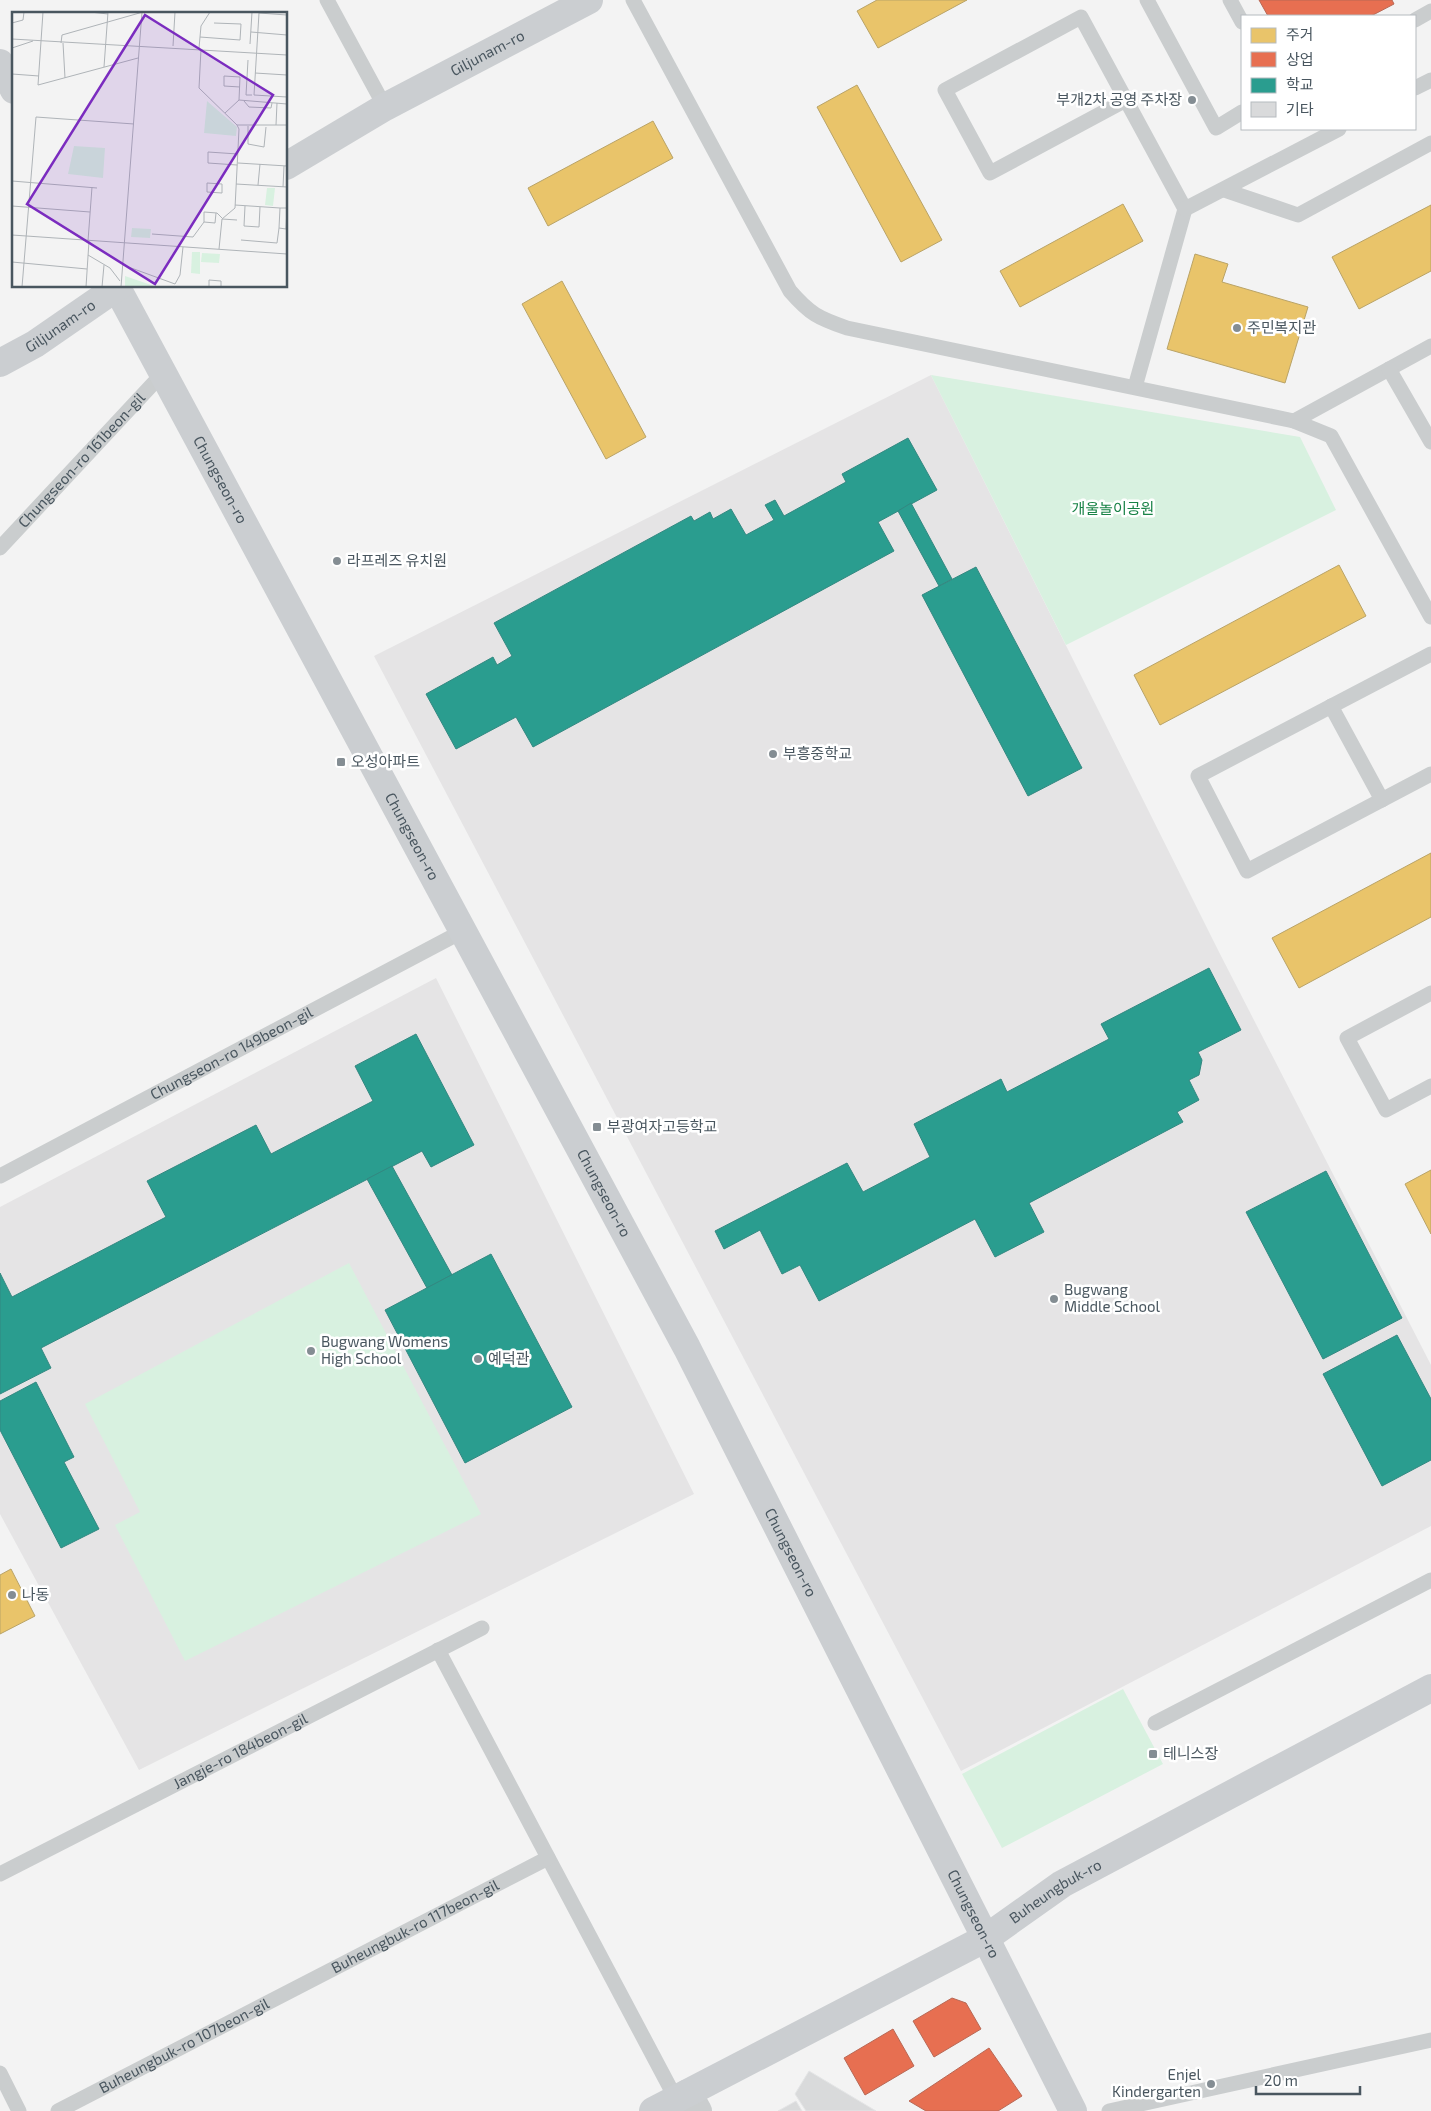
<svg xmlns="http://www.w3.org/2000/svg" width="1431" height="2111" viewBox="0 0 1431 2111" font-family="'Exo 2','Noto Sans KR',sans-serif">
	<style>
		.education { fill: #e5e4e5 }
		.green { fill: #d8f1e0 }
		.homes { fill: #e9c46a; stroke: #b9a367 }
		.shops { fill: #e76f51; stroke: #b86855 }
		.schools { fill: #2a9d8f; stroke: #338881 }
		.building { fill: #d9dadb; stroke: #e4e5e6 }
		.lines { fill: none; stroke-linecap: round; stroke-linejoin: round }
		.lane { stroke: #cacdce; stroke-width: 15 }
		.street { stroke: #cacdce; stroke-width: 28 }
		.secondary { stroke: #cbced1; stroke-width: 28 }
		.poi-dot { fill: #848d93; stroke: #fff; stroke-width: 2 }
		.labels { text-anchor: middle; stroke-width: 5; stroke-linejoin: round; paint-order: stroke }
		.street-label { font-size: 15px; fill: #49565f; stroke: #fff }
		.poi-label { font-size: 15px; fill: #49565f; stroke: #fff; text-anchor: start }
		.park-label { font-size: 15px; fill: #188246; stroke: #fff }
		.inset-road { fill: none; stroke: #afb4b8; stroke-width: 1 }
		.view { fill: #7b2cbf; fill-opacity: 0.15; stroke: #7b2cbf; stroke-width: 2.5 }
		.inset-edge { fill: none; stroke: #49565f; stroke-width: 2.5 }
	</style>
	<rect width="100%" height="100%" fill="#f3f3f3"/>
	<!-- education -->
	<g class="education">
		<path d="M931,375L1219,952L1431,1365V1526L961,1771L374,656Z"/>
		<path d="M436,978L694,1494L139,1770L0,1514V1207Z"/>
	</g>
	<!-- green -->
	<g class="green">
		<path d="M931,375L1300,437L1336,510L1066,645Z"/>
		<path d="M349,1263L481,1514L185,1661L115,1525L140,1512L85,1404Z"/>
		<path d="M1123,1689L1163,1764L1002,1848L962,1774Z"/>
	</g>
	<!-- homes -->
	<g class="homes">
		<path d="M877,0H967L878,48L857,11Z"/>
		<path d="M857,85L942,240L901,262L817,107Z"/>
		<path d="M653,121L673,158L548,226L528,188Z"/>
		<path d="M1123,204L1143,241L1020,307L1000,271Z"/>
		<path d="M1431,205V271L1359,309L1332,257Z"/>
		<path d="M1195,254L1228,264L1222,282L1308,307L1285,383L1167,349Z"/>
		<path d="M562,281L646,437L606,459L522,304Z"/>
		<path d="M1339,565L1366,616L1160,725L1134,675Z"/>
		<path d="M1431,853V917L1299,988L1272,938Z"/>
		<path d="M1431,1170V1234L1405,1184Z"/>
		<path d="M11,1569L35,1616L0,1634V1575Z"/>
	</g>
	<!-- shops -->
	<g class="shops">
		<path d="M1259,0H1392L1394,4L1371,16H1268Z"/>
		<path d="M952,1998L966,2003L981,2029L934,2057L913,2021Z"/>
		<path d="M893,2029L914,2066L865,2095L844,2058Z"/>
		<path d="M989,2048L1022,2096L998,2111H926L909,2101Z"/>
	</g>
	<!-- schools -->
	<g class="schools">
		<path d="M908,438L937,490L878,522L894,551L533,747L516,717L456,749L426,694L493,657L497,665L512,656L494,623L691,516L694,521L710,512L713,519L731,509L746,535L774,520L765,505L775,500L784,516L846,482L842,474Z"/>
		<path d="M911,503L952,579L939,586L898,511Z"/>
		<path d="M976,567L1082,768L1028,796L922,595Z"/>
		<path d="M1209,968L1241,1030L1198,1052L1202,1060L1199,1075L1189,1080L1199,1100L1177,1112L1183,1122L1029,1203L1044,1232L995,1257L975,1219L819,1301L800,1265L782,1274L760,1230L724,1249L715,1231L847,1163L863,1192L930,1157L914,1124L1001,1079L1007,1092L1109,1039L1101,1024Z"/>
		<path d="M416,1034L474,1145L431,1167L422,1151L41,1348L51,1368L0,1394V1273L12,1297L166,1217L147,1181L256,1125L271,1154L373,1101L355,1066Z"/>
		<path d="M392,1166L452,1275L427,1288L367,1179Z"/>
		<path d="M1326,1171L1402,1318L1323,1359L1246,1212Z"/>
		<path d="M491,1254L572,1407L465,1463L385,1310Z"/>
		<path d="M1397,1335L1431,1399V1460L1382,1486L1323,1374Z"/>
		<path d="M36,1382L74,1457L64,1462L99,1529L61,1548L0,1430V1401Z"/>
	</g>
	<!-- building -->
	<g class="building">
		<path d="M809,2071L876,2111H806L795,2094Z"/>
		<path d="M796,2101L802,2111H778Z"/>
	</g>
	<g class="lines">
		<!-- lane -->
		<g class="lane">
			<path d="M327,0L385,107"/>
			<path d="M633,0L790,291C810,314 818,318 847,328L1294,421"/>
			<path d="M1147,0L1216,128L1242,112"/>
			<path d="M1230,0L1242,22"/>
			<path d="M1415,20L1431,11"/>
			<path d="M1415,88L1431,80"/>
			<path d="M1126,100L990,173L945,90L1081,17L1185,209L1135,387"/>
			<path d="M1224,190L1298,215L1431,143"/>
			<path d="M1185,209L1339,129"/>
			<path d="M1431,346L1294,421L1331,436L1431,617"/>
			<path d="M1389,369L1431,442"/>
			<path id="s1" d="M0,548L163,373"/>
			<path d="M1431,654L1198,776L1247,871L1431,774"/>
			<path d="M1331,706L1382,800"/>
			<path d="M1431,993L1347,1038L1386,1110L1431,1086"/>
			<path id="s2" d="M0,1176L463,931"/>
			<path d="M438,1650L676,2099"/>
			<path d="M1155,1723L1431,1580"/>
			<path id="s3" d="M0,1874L482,1628"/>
			<path d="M0,2073L19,2111"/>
			<path id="s4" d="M58,2111L548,1858"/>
			<path d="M1109,2111L1431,2040"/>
		</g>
		<!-- street -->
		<path class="street" d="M688,2093L698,2111"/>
		<!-- secondary -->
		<g class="secondary">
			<path d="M0,63L14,90"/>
			<path id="s5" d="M286,166L385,107L589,0"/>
			<path id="s6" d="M116,286L687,1348L1073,2111"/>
			<path id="s7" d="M0,363L35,344L119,286"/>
			<path id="s8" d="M653,2111L986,1938L1062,1884L1431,1688"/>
		</g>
	</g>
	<!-- markers -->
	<g class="poi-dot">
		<circle cx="1192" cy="100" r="5"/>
		<circle cx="1237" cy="328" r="5"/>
		<circle cx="337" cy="561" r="5"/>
		<circle cx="773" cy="754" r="5"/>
		<rect x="336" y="757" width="10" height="10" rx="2.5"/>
		<rect x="592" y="1122" width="10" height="10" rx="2.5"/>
		<circle cx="1054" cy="1299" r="5"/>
		<circle cx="311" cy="1351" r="5"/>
		<circle cx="478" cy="1359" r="5"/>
		<circle cx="12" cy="1595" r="5"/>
		<rect x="1148" y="1749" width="10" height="10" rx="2.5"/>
		<circle cx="1211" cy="2084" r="5"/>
	</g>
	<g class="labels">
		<!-- street labels -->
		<g class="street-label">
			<text dy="5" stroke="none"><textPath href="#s5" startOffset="231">Giljunam-ro</textPath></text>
			<text dy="5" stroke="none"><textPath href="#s7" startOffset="71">Giljunam-ro</textPath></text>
			<text dy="5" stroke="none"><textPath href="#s1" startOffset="120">Chungseon-ro 161beon-gil</textPath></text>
			<text dy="5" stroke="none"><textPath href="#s6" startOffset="220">Chungseon-ro</textPath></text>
			<text dy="5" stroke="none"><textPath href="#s6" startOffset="625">Chungseon-ro</textPath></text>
			<text dy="5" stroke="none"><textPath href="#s2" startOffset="262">Chungseon-ro 149beon-gil</textPath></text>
			<text dy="5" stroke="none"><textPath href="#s6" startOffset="1030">Chungseon-ro</textPath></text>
			<text dy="5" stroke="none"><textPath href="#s6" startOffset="1435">Chungseon-ro</textPath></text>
			<text dy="5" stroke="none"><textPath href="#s3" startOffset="270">Jangje-ro 184beon-gil</textPath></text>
			<text dy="5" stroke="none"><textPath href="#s8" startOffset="459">Buheungbuk-ro</textPath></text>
			<text dy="5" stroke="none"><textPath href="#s6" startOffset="1840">Chungseon-ro</textPath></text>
			<text dy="5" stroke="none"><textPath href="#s4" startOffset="402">Buheungbuk-ro 117beon-gil</textPath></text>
			<text dy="5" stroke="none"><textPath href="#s4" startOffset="142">Buheungbuk-ro 107beon-gil</textPath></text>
		</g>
		<!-- poi labels -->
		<g class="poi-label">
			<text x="1182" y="105" text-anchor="end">부개2차 공영 주차장</text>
			<text x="1247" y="333">주민복지관</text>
			<text x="347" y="566">라프레즈 유치원</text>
			<text x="783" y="759">부흥중학교</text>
			<text x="351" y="767">오성아파트</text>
			<text x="607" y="1132">부광여자고등학교</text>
			<text x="1064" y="1295">Bugwang<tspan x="1064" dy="17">Middle School</tspan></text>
			<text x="321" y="1347">Bugwang Womens<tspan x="321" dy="17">High School</tspan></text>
			<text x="488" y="1364">예덕관</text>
			<text x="22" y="1600">나동</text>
			<text x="1163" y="1759">테니스장</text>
			<text x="1201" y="2080" text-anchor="end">Enjel<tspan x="1201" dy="17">Kindergarten</tspan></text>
		</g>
		<!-- park labels -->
		<g class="park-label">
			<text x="1113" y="514">개울놀이공원</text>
		</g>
	</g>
	<!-- overview -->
	<g transform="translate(12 12)">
		<rect width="275" height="275" fill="#f3f3f3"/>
		<path d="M195,89L225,115L224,124L192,121ZM62,134L93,136L91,166L56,162ZM255,176H263L261,194L253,193ZM120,216L139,217L138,226L119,225ZM180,240H188V262L179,261ZM190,241L208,242L207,251L189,250ZM113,264L145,275H113Z" fill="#d8f1e0"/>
		<path class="inset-road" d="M31,0L26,73L126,46M78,0L96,2M275,3L247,1L242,83L275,85M0,11L11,8L12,0M239,20L275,23M188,25L228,28L229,12L202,11M0,27L275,43M49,31L50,23L131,0M51,31L53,66M238,32L240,0M161,34L163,0M0,36L21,29M187,36L189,14L198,0M189,37L187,76L225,113M236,48L234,83H240M92,55L96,0M243,61L275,63M0,62L27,64M227,88L275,92M232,89L237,95L259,96L260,91M213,101L227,88L228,65L212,64V74L228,75M264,113L265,91M275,113V129M236,114V132L252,135L254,115M226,151L275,154M225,153L196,151V140L226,142M0,169L85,176M195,171L210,172V181L195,180ZM224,172L275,175M246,173L248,152M271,175L272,154M223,193L268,196M0,194L78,200M233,194L232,214L247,215L248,195M204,201L203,211L192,210V200L205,201L210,206M210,207L225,208M140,222L181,225L192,210M0,223L275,242M229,228L265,231L267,216L274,217L275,196H268L267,216M76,229L80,175M207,237L210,207L223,196L227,117L225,113H275M76,243L98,256L108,269M0,250L75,257M111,253L163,272L168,263L171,235M10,275L24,105L122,112M74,275L77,229M90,275L92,253M109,275L130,0M197,275V268L209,269V275"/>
		<path class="view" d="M133,3L261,83L143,272L15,192Z"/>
		<rect width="275" height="275" class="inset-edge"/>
	</g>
	<!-- legend -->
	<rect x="1241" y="15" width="175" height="115" fill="#ffffff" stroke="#b6bbbf"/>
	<rect x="1251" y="28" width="25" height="15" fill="#e9c46a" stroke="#b6bbbf"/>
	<text x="1286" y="40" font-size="15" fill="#49565f">주거</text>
	<rect x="1251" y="52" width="25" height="15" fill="#e76f51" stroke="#b6bbbf"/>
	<text x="1286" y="65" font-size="15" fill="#49565f">상업</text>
	<rect x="1251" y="78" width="25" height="15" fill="#2a9d8f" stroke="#b6bbbf"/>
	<text x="1286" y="90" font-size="15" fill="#49565f">학교</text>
	<rect x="1251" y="102" width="25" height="15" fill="#d9dadb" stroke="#b6bbbf"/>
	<text x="1286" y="115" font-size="15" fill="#49565f">기타</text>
	<!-- scale -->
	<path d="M1256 2086v8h104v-8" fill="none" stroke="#49565f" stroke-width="2.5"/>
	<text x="1264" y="2086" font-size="15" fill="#49565f" stroke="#ffffff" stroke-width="4" paint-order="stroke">20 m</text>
</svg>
